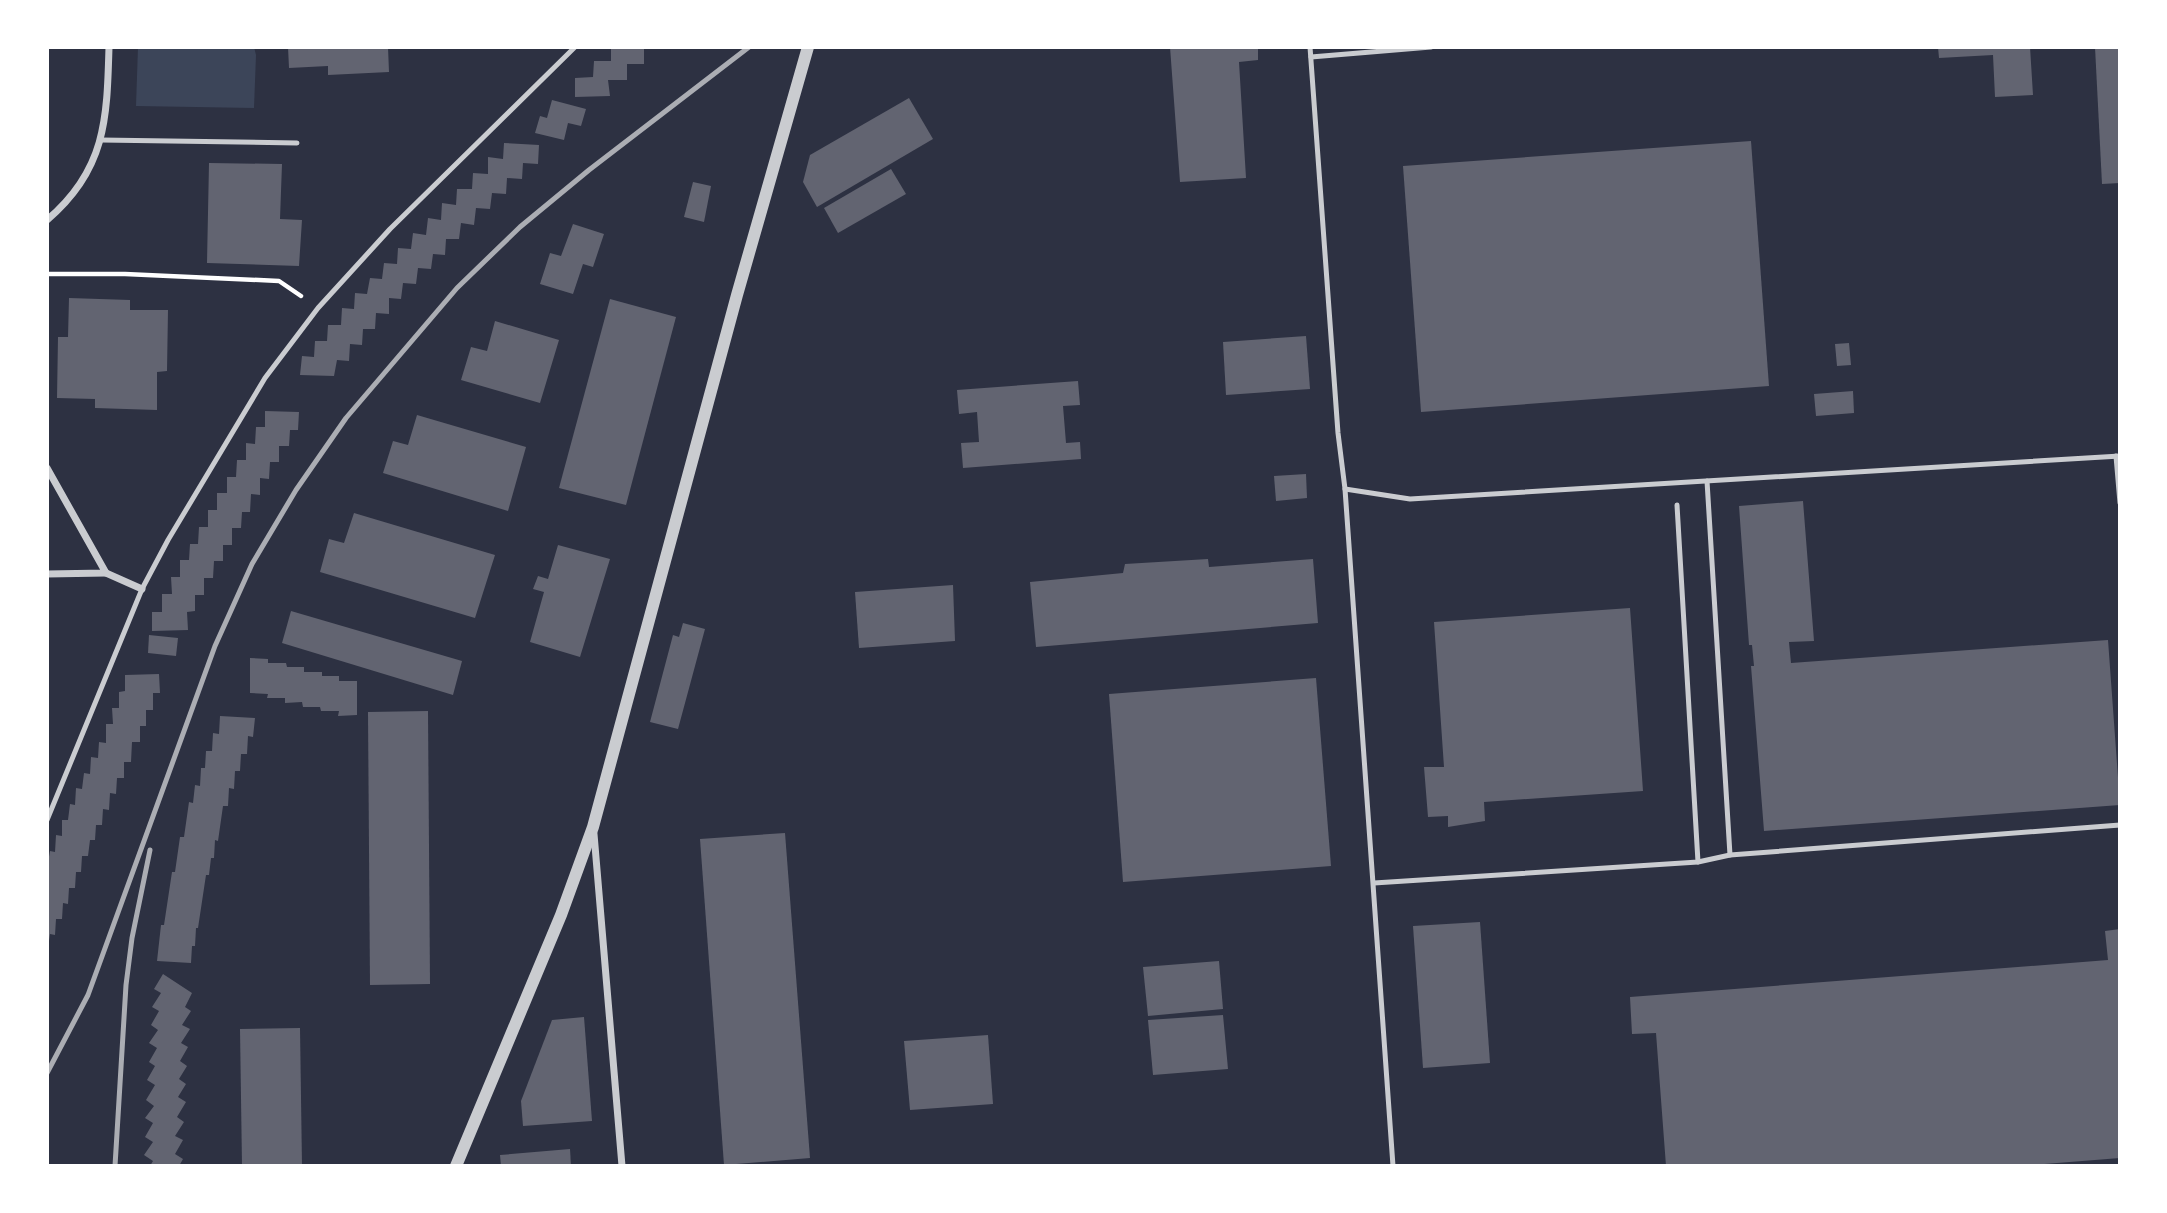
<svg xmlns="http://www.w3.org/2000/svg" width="2167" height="1213" viewBox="0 0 2167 1213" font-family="Manrope,sans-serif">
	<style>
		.green { fill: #3c4559 }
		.building { fill: #626471 }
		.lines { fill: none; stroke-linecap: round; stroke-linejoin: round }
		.path { stroke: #fff; stroke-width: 4.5 }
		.service { stroke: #caccd0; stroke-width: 5 }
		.minor { stroke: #caccd0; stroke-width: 7 }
		.tertiary { stroke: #caccd0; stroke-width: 12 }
		.rail { stroke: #abadb3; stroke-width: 5 }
	</style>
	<rect width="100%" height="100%" fill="#2d3142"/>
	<!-- green -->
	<path class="green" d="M138,47H254L256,55L254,108L136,106Z"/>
	<!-- building -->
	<g class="building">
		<path d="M288,47H388L389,72L328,75V66L289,68Z"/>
		<path d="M611,47H644V64H627V80H608L610,96L575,97V78L593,77L594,61H611Z"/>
		<path d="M1170,47H1258V60L1239,62L1246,178L1180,182Z"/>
		<path d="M1938,47H2030L2033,95L1995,97L1993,55L1939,58Z"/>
		<path d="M2095,47H2120V183L2102,184Z"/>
		<path d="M909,98L933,139L817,207L803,182L810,155Z"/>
		<path d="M552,100L586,109L581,126L568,123L564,140L535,133L540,116L547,118Z"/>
		<path d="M1751,141L1769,386L1421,412L1403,166Z"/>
		<path d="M504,143L539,145L538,164L523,163L522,179L507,178L506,194L492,193L490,209L476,208L474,225L461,223L459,239H446L445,255L433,254L431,269L418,268L416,284L403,283L401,299L389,298V314L376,313L375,329H363L362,345L350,344L349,361L337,360L334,376L300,375L302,356L314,357L315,341H327L328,325H341L342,308L354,309L355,293L367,294L370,278L382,279L384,263L397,264L398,248L411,249L413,233L426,235L428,218L441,220L442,203L456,205L457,189H472L473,173L488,174V157L503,159Z"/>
		<path d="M209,163L282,164L280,219L302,220L299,266L207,263Z"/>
		<path d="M891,169L906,194L838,233L824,208Z"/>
		<path d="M693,182L711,186L704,222L684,217Z"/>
		<path d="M573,224L604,234L593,267L583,264L573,294L540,284L550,253L561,256Z"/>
		<path d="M69,298L130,300V310H168L167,371L157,372V410L95,408V399L57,398L58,337H68Z"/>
		<path d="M610,299L676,317L626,505L559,488Z"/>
		<path d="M495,321L559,340L540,403L461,380L471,347L487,351Z"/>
		<path d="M1306,336L1310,389L1226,395L1223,342Z"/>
		<path d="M1849,343L1851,365L1837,366L1835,344Z"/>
		<path d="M1078,381L1080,405L1063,406L1066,443L1080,442L1081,459L963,468L961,443L979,442L977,412L959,414L957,390Z"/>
		<path d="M1853,391L1854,413L1816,416L1814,394Z"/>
		<path d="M265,411L299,412L298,430H290L289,446H279V462H270L269,479L260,478V495L251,494L250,512H242L241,528H232V545H223V561H214L213,578H204V595H195V611L187,612L188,630L152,631V612H162V594H172L171,577H180V560H189L190,544H198L199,527H208V510H217V493H227V477H236L237,460H246V443L255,444L256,427H265Z"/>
		<path d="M417,415L526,447L508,511L383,473L393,441L408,445Z"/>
		<path d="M1306,474L1307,498L1276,501L1274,476Z"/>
		<path d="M1803,501L1814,641L1789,642L1791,663L2108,640L2120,805L1764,831L1751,666H1754L1752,645H1749L1739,506Z"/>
		<path d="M354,513L495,555L475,618L320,572L329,539L344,543Z"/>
		<path d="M558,545L610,559L580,657L530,642L544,592L533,589L538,576L548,579Z"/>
		<path d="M1208,559L1209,567L1313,559L1318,623L1036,647L1030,582L1123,573L1125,564Z"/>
		<path d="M953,585L955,641L859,648L855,592Z"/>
		<path d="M1630,608L1643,791L1484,802L1485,821L1448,827V816L1428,817L1424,767H1444L1434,622Z"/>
		<path d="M291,611L462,661L453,695L282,643Z"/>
		<path d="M683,623L705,629L678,729L650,722L673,635L679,637Z"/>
		<path d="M149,635L178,638L176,656L148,653Z"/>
		<path d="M250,658L268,659V663H286L287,667H304V672H322V676H339V681H357V715L338,716L339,711H321L320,707H303L302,702L285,703V698H267L268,694L250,693Z"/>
		<path d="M159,674L160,693H153V710H146V726H140V742H132L131,762H124V778H117L116,794L110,793L109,810L103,809L102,825H96L95,840H90L88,856H82L81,872H76L75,888H69L68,904L63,903L62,919H56L55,935L50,934L49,941H47V868L50,851L55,852L56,835L62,836V820H68L70,804L75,805L76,788L82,789L84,773L90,774L91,757L98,758L99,742L106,743V724H113L112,708H119V692L125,691V675Z"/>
		<path d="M1316,678L1331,866L1123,882L1109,694Z"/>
		<path d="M428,711L430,984L370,985L368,712Z"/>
		<path d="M220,716L255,718L253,737L248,736L247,754H241L240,771H235L234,789L229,788L228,806H223L218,841L215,840L214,858H211L209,875H206L198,928H196L195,946H192L191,963L157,961L161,925H164L172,872H175L180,837H184L189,802L193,803L195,785L200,786L201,768H205L206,751H212L213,733L219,734Z"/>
		<path d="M785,833L810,1158L724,1165L700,839Z"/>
		<path d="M1480,922L1490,1063L1423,1068L1413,926Z"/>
		<path d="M2120,929V1158L2018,1166H1666L1656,1033L1632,1034L1630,997L2108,960L2105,931Z"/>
		<path d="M1219,961L1223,1009L1148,1016L1143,967Z"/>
		<path d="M163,974L192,993L185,1007L191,1011L182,1025L190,1029L181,1043L188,1047L180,1061L187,1066L179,1079L186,1084L178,1097L186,1102L177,1117L184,1122L175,1136L183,1140L175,1154L183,1159L179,1166H150L153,1161L144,1155L153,1142L145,1137L153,1123L145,1118L154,1106L146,1100L155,1085L147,1080L155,1066L149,1062L157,1048L149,1043L158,1030L151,1025L159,1011L152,1007L161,993L154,989Z"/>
		<path d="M1223,1015L1228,1069L1153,1075L1148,1020Z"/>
		<path d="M584,1017L592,1121L523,1126L521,1101L552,1020Z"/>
		<path d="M300,1028L302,1166H242L240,1029Z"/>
		<path d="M988,1035L993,1104L910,1110L904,1041Z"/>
		<path d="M570,1149L571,1166H501L500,1155Z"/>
	</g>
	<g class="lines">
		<!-- path -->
		<path class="path" d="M47,274H125L279,281L301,296"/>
		<!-- service -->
		<g class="service">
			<path d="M1310,47L1338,433L1345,489L1393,1166"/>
			<path d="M1311,57L1431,47"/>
			<path d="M101,140L297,143"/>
			<path d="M2116,456L2120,503"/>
			<path d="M1707,481L1730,855"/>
			<path d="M1345,489L1410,499L2120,456"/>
			<path d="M47,820L142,589L168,540L265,378L318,308L390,229L575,47"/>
			<path d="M1698,862L1730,855L2120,825"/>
			<path d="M1374,883L1698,862L1677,505"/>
		</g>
		<!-- minor -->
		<g class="minor">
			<path d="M47,220C106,170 107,119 109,47"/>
			<path d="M47,468L106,573L47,574"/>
			<path d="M106,573L142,589"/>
			<path d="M594,834L622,1166"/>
		</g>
		<!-- tertiary -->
		<path class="tertiary" d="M456,1166L561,915L593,827L737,295L808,47"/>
		<!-- rail -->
		<g class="rail">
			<path d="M47,1073L88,995L215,646L252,564L296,490L346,418L457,288L520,227L589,170L749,47"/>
			<path d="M115,1166L126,985L132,938L150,850"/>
		</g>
	</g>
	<!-- border -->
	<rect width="2167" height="1213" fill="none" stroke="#ffffff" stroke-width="98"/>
</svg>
